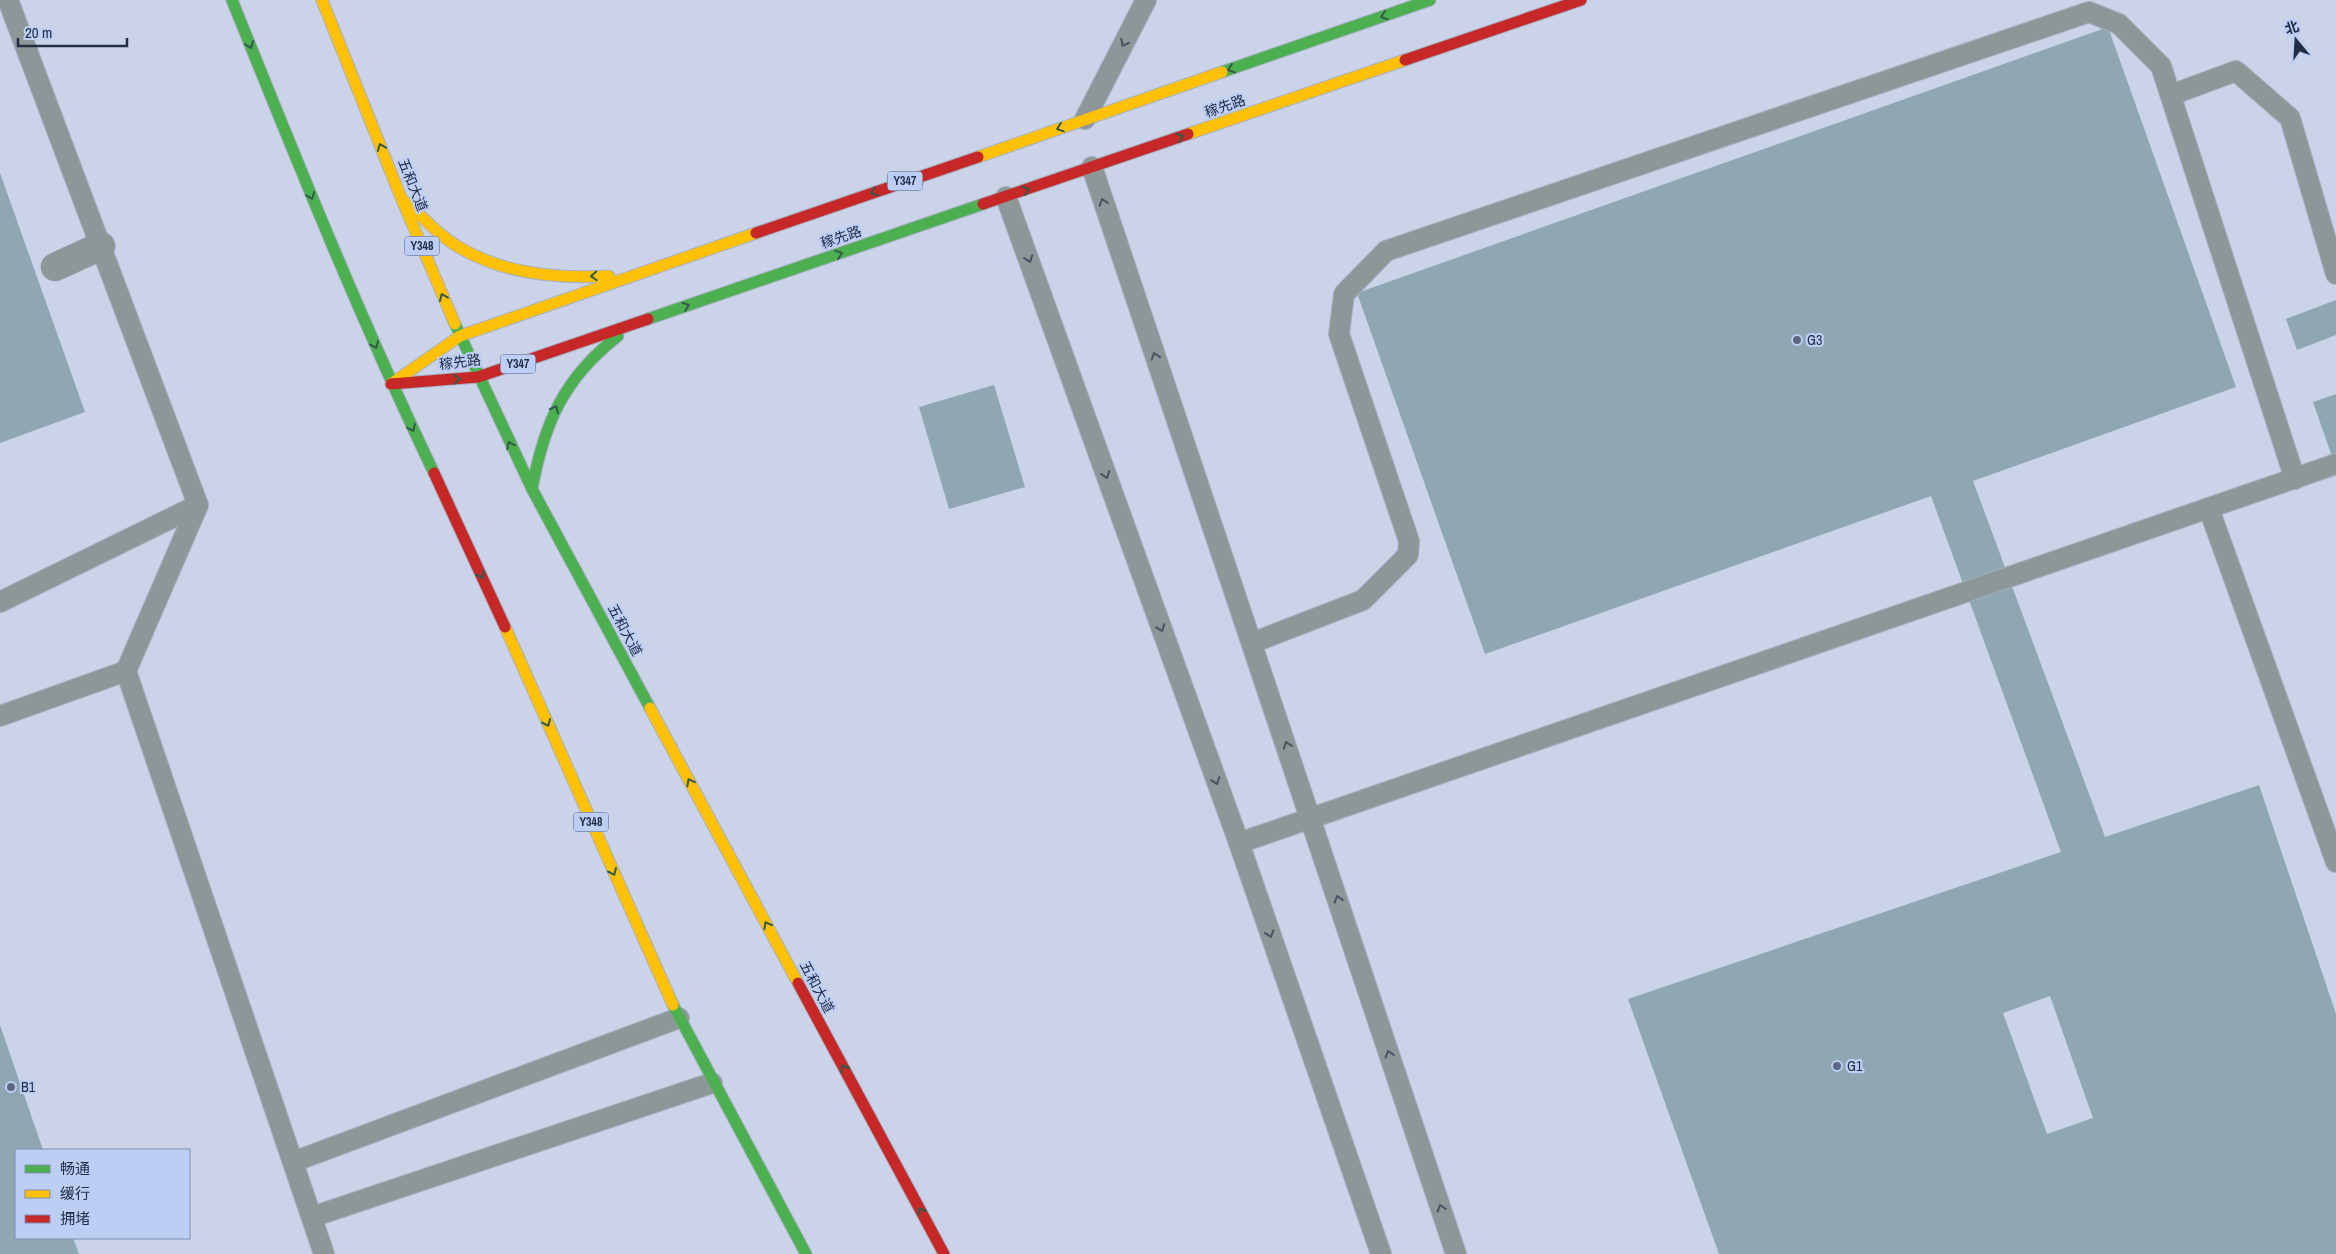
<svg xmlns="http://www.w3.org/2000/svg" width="2336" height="1254" viewBox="0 0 2336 1254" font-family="'Archivo Narrow','Noto Sans SC',sans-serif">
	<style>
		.building { fill: #8ea7b3; fill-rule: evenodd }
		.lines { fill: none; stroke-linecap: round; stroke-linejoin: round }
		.lane-casing { stroke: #a7afc2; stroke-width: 22 }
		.street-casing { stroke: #a7afc2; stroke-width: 29 }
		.fast-casing { stroke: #a7afc2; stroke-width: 13 }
		.slow-casing { stroke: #a7afc2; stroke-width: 13 }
		.jam-casing { stroke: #a7afc2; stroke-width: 13 }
		.lane { stroke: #8e9797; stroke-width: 20 }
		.street { stroke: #8e9797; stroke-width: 28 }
		.fast { stroke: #4caf50; stroke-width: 11 }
		.slow { stroke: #ffc107; stroke-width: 11 }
		.jam { stroke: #c62828; stroke-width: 11 }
		.oneway { stroke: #315a4a }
		.oneway2 { stroke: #485262 }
		.poi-dot { fill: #5d677f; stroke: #bdcef5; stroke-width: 2 }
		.labels { text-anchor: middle; stroke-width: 4.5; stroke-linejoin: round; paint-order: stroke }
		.shield { fill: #bdcef5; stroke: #505d7a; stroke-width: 1 }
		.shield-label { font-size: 12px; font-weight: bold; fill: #222d46 }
		.street-label { font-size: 14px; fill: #222d46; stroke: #bdcef5 }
		.poi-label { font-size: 14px; fill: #222d46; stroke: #bdcef5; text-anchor: start }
	</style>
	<rect width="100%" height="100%" fill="#cad3e8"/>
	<!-- building -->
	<g class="building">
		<path d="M2108,27L2236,387L1973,481L2105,837L2259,785L2336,1014V1254H1719L1628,999L2061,852L1931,496L1485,654L1357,293ZM2050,996L2093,1118L2047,1134L2003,1013Z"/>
		<path d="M0,173L85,412L0,443Z"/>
		<path d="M2336,300V335L2297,350L2286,319Z"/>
		<path d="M994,385L1025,487L949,509L919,407Z"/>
		<path d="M2336,394V468L2313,402Z"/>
		<path d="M0,1025L43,1150H16V1238H73L79,1254H0Z"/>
	</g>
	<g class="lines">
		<!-- lane casing -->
		<g class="lane-casing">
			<g id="lane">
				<path d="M8,0L198,505L126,671L324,1254"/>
				<path d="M2171,95L2236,71L2290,118L2336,274"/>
				<path d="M1085,119L1146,0"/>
				<path d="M1092,167L1456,1254"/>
				<path d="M1006,197L1239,843L1381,1254"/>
				<path d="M2209,509L2336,862"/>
				<path d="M0,602L198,505"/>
				<path d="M1252,643L1363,600L1408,555L1409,541L1339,334L1344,294L1386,251L2089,12L2119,24L2161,66L2295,479"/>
				<path d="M0,716L126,671"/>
				<path d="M1239,843L2336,464"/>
				<path d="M293,1162L679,1018"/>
				<path d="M312,1217L712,1083"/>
			</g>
		</g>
		<!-- street casing -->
		<g class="street-casing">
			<path id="street" d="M55,267L101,246"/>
		</g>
		<!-- fast casing -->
		<g class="fast-casing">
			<g id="fast">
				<path d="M232,0C296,159 360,318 434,473"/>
				<path d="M1222,72L1430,0"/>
				<path d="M648,319L983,204"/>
				<path d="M455,324L532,489L650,708"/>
				<path d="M532,489C544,423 564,378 618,336"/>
				<path d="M673,1005L806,1254"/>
			</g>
		</g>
		<!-- slow casing -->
		<g class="slow-casing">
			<g id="slow">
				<path d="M322,0L400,195L455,324"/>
				<path d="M1188,134L1405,60"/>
				<path d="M978,157L1222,72"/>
				<path d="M408,203C423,218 438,234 457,246C502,274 558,279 609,276"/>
				<path d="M391,384L460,336L756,233"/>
				<path d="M505,627L673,1005"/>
				<path d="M650,708L798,983"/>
			</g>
		</g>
		<!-- jam casing -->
		<g class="jam-casing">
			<g id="jam">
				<path d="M1405,60L1581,0"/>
				<path d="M983,204L1188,134"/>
				<path d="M756,233L978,157"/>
				<path d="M391,384L478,377L648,319"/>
				<path d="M434,473L505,627"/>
				<path d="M798,983L944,1254"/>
			</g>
		</g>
		<!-- lane -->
		<use href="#lane" class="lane"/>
		<!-- street -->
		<use href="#street" class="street"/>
		<!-- fast -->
		<use href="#fast" class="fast"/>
		<!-- slow -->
		<use href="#slow" class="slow"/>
		<!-- jam -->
		<use href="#jam" class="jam"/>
	</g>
	<!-- one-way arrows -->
	<defs><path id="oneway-chevron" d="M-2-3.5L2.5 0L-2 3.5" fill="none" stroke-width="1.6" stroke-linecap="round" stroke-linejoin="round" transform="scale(1.25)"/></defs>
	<g class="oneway">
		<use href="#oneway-chevron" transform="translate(1384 16) rotate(161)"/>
		<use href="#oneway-chevron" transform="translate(250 45) rotate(68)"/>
		<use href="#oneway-chevron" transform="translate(1231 69) rotate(161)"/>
		<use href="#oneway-chevron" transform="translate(1060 128) rotate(161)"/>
		<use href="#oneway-chevron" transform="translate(1180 137) rotate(-19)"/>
		<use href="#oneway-chevron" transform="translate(381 147) rotate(-112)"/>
		<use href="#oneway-chevron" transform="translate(1026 190) rotate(-19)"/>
		<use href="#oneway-chevron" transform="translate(874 192) rotate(161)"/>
		<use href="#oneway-chevron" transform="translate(311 196) rotate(68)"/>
		<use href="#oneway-chevron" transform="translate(839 254) rotate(-19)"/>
		<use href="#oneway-chevron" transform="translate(594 276) rotate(177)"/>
		<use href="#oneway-chevron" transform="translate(443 297) rotate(-113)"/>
		<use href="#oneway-chevron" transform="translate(686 306) rotate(-19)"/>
		<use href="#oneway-chevron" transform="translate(375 345) rotate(67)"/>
		<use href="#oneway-chevron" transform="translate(457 379) rotate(-4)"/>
		<use href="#oneway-chevron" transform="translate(555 409) rotate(-63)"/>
		<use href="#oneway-chevron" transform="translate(412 428) rotate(65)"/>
		<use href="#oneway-chevron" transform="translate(510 445) rotate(-116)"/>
		<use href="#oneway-chevron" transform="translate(481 575) rotate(66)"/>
		<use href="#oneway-chevron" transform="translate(547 723) rotate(66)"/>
		<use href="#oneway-chevron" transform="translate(690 782) rotate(-118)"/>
		<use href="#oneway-chevron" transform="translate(613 872) rotate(66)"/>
		<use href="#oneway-chevron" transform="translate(767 925) rotate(-118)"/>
		<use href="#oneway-chevron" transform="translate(844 1068) rotate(-118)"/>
		<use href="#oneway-chevron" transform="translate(921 1211) rotate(-118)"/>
	</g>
	<g class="oneway2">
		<use href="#oneway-chevron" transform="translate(1124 43) rotate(117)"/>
		<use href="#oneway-chevron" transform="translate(1103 202) rotate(-109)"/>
		<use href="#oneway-chevron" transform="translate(1029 259) rotate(70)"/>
		<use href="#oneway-chevron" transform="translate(1155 356) rotate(-109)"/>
		<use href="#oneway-chevron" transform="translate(1106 475) rotate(70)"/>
		<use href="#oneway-chevron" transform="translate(1161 628) rotate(70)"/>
		<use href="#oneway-chevron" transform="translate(1287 745) rotate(-109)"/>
		<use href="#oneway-chevron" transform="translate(1216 781) rotate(70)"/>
		<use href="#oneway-chevron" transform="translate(1338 899) rotate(-108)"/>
		<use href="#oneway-chevron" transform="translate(1270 934) rotate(71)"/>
		<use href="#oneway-chevron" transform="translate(1389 1054) rotate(-108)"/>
		<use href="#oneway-chevron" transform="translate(1441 1208) rotate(-108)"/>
	</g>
	<!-- markers -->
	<g class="poi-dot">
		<circle cx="1797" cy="340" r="5"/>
		<circle cx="1837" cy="1066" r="5"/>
		<circle cx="11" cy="1087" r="5"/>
	</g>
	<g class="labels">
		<!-- shield labels -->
		<g class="shield">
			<rect x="887.5" y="171.5" width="35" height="19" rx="4"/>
			<rect x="404.5" y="236.5" width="35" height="19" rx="4"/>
			<rect x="500.5" y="354.5" width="35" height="19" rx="4"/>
			<rect x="573.5" y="812.5" width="35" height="19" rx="4"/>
		</g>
		<g class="shield-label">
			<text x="905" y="185">Y347</text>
			<text x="422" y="250">Y348</text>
			<text x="518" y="368">Y347</text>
			<text x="591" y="826">Y348</text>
		</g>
		<!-- street labels -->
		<g class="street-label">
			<text transform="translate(1225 106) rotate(-19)" y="5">稼先路</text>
			<text transform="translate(413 185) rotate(68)" y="5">五和大道</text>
			<text transform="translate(841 237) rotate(-19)" y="5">稼先路</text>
			<text transform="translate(460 362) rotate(-7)" y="5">稼先路</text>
			<text transform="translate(625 630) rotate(62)" y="5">五和大道</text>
			<text transform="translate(817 987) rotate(62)" y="5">五和大道</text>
		</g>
		<!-- poi labels -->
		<g class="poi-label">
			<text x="1807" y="345">G3</text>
			<text x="1847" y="1071">G1</text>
			<text x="21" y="1092">B1</text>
		</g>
	</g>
	<!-- legend -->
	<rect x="15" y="1149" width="175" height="90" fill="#bdcef5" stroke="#7f8eaf"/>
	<rect x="25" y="1165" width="25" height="8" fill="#4caf50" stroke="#7f8eaf"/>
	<text x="60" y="1174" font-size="15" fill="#222d46">畅通</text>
	<rect x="25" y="1190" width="25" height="8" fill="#ffc107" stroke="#7f8eaf"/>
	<text x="60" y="1199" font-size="15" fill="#222d46">缓行</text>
	<rect x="25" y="1215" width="25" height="8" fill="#c62828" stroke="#7f8eaf"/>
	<text x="60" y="1224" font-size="15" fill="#222d46">拥堵</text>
	<!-- north arrow -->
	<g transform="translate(2296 40) rotate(342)" stroke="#bdcef5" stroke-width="4" paint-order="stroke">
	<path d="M0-4L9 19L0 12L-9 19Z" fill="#222d46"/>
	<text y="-8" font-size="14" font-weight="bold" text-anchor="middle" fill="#222d46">北</text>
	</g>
	<!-- scale -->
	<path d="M18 38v8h109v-8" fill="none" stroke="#222d46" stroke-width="2.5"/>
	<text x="25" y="38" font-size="15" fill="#222d46" stroke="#bdcef5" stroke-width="4" paint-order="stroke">20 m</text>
</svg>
